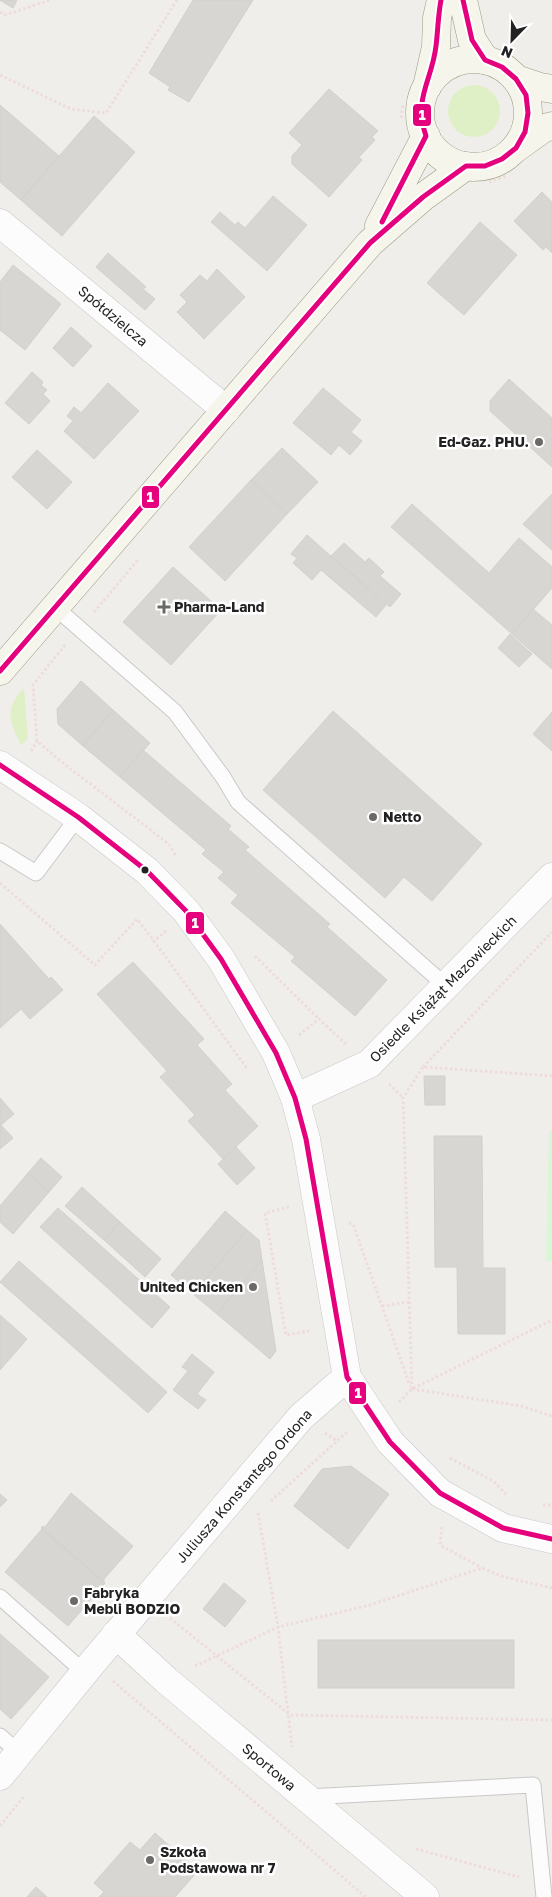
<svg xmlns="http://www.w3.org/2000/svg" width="552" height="1897" viewBox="0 0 552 1897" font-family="'Golos Text',sans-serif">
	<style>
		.grass { fill: #dff0c7 }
		.park { fill: #d7f7d6 }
		.building { fill: #d8d6d3; stroke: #d3cfcc }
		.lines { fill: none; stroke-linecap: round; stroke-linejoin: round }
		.lane-casing { stroke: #c9c8c7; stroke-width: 17 }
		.street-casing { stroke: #c9c8c7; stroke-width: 29 }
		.secondary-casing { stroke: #9b9c81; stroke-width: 29 }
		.path { stroke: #eddcdb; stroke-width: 3; stroke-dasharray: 2.5 2.5; stroke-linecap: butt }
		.lane { stroke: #fdfcfc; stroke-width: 15 }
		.street { stroke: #fdfcfc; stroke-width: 28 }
		.secondary { stroke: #f5f5ec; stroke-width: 28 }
		.bus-1-casing { stroke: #fff; stroke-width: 9 }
		.bus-1 { stroke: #e5007d; stroke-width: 5 }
		.poi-dot { fill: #6a6968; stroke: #fff; stroke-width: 2 }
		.bus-dot { fill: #222; stroke: #fff; stroke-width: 2 }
		.labels { text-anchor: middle; stroke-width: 5; stroke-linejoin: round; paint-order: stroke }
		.street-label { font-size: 14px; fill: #222; stroke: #fff }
		.poi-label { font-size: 14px; font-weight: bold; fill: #222; stroke: #fff; text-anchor: start }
		.line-badge { stroke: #fff; stroke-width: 2 }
		.badge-label { font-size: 14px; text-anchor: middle; font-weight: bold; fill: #fff }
	</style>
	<rect width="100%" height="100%" fill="#f0eeeb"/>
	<!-- grass -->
	<g class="grass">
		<circle cx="474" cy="111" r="26"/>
		<path d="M24,688L28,739L21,745C9,722 4,708 24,688Z"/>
	</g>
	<!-- park -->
	<path class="park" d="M549,1130H552V1261H546Z"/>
	<!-- building -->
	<g class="building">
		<path d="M0,0H17L13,8Z"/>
		<path d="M193,0H253L189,102L168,90L170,87L149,73Z"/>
		<path d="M329,89L378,131L372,137L375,140L359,157L362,160L329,197L292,164V156L302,145L289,133Z"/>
		<path d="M0,105L59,156L21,200L0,182Z"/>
		<path d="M94,116L135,152L62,236L21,200Z"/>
		<path d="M542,192L552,202V253L546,247L543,250L514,221Z"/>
		<path d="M273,196L307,225L267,271L211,222L220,212L235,225L238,222L245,228Z"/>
		<path d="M480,222L517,255L464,315L427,283Z"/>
		<path d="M108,253L146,287L143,289L155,299L145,310L96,267Z"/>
		<path d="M13,265L61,304L25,350L0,330V282Z"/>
		<path d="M217,269L245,297L204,339L177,312L187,302L180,295L200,275L207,281Z"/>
		<path d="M71,327L92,346L73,367L53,348Z"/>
		<path d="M32,372L43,382L41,385L47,390L43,394L50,401L29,424L5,403Z"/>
		<path d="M509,379L552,418V467L490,411V401Z"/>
		<path d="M108,383L139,411L94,459L64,431L73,421L67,416L74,407L81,413Z"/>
		<path d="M323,388L361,420L351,432L362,441L350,455L339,445L331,455L293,423Z"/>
		<path d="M282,448L318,482L287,514L251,480Z"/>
		<path d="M37,450L72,482L47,509L12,477Z"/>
		<path d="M251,480L287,514L225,581L189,547Z"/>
		<path d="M552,494V550L523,524Z"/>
		<path d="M412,504L489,573L519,538L552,567V588L512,634L391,527Z"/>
		<path d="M307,535L386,605L376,617L321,570L312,580L293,563L297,558L291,554Z"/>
		<path d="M344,543L365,562L369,558L384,572L380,576L401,594L390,607L331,556Z"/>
		<path d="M173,567L221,610L171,665L123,622Z"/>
		<path d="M533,609L552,625V669L512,634Z"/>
		<path d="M510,634L532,654L519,667L498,648Z"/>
		<path d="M81,681L113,710L83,746L58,724L57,709Z"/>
		<path d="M113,710L150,743L120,777L83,746Z"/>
		<path d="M333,711L482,844L432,901L404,877L385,898L263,790Z"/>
		<path d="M552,712V751L533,734Z"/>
		<path d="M143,750L231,826L228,829L249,847L245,850L330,924L327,927L387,980L355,1016L291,961L295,957L231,903L238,895L218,878L224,872L202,854L206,850L120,777Z"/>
		<path d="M0,924L49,979L51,977L63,990L30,1019L21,1009L0,1028Z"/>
		<path d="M133,962L204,1039L197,1045L232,1084L225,1090L258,1126L223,1159L188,1121L195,1115L160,1077L167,1071L97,994Z"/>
		<path d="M424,1076H445V1105H425Z"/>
		<path d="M0,1098L14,1114L1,1125L13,1138L0,1149Z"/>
		<path d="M434,1136H482L483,1268H505V1334H458L457,1267H435Z"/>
		<path d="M236,1147L255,1168L237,1185L218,1164Z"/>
		<path d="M41,1158L62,1177L49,1192L28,1173Z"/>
		<path d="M28,1173L49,1192L13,1234L0,1222V1206Z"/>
		<path d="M82,1187L120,1222L104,1240L65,1206Z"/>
		<path d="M58,1208L170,1307L152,1328L40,1227Z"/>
		<path d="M225,1211L247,1230L193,1294L171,1275Z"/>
		<path d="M120,1222L161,1259L145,1277L104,1240Z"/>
		<path d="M247,1230L259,1240L262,1260L217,1314L193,1294Z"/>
		<path d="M262,1260L276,1351L270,1359L217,1314Z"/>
		<path d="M19,1261L167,1392L148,1413L0,1282Z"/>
		<path d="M0,1315L27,1339L0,1370Z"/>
		<path d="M192,1354L214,1372L197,1394L206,1400L198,1409L173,1390L188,1371L182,1367Z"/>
		<path d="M351,1466L389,1494L348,1549L294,1506L322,1469Z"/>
		<path d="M71,1493L133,1546L104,1579V1582L41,1528L43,1526L45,1527Z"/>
		<path d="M0,1494L7,1500L0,1507Z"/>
		<path d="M42,1529L105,1583L68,1626L5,1572Z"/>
		<path d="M224,1583L246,1601L225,1627L203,1609Z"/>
		<path d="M0,1634L49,1677L11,1719L0,1709Z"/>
		<rect x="318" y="1640" width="196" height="48"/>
		<path d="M155,1833L198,1871L175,1897H99L104,1892L94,1883L130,1842L140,1850Z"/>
		<path d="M36,1887L47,1897H27Z"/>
	</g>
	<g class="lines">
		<!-- lane casing -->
		<g class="lane-casing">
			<g id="lane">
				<path d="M56,608L175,712L223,777L238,802L446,986"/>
				<path d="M0,851L36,873L78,817"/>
				<path d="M0,1597L84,1672"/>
				<path d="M0,1736L19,1753"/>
				<path d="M307,1797L533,1785L544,1897"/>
			</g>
		</g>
		<!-- street casing -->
		<g class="street-casing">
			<g id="street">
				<path d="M0,223L226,410"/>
				<path d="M0,765L78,817L147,871L186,911L221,959L276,1053L295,1098L306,1139L347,1377L390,1442L440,1493L503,1528L552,1539"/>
				<path d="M295,1098L369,1064L552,877"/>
				<path d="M116,1634L166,1680L425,1897"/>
				<path d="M0,1776L93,1662L301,1417L347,1377"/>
			</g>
		</g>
		<!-- secondary casing -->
		<g class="secondary-casing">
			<g id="secondary">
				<path d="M463,0L472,40L485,60"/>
				<circle cx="474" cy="113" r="54"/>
				<path d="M516,79L540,87L552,89"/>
				<path d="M427,87L436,47L437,18L441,0"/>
				<path d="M516,148L544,128L552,126"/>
				<path d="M379,226L426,136"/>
				<path d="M0,671L370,243L423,197L466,166"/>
			</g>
		</g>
		<!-- path -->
		<g class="path">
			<path d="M0,12L5,15L50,0"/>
			<path d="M0,75L71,109L106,113L177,0"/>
			<path d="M401,118L403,104"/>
			<path d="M489,182L507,176"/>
			<path d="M94,612L138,560"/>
			<path d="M65,645L33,685L37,741L64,764L169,844L176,856"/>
			<path d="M31,751L37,741"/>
			<path d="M0,883L95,965L137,919L154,941"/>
			<path d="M166,931L154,941L246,1067L249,1065"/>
			<path d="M255,956L319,1019"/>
			<path d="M299,1035L319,1019L346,1044"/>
			<path d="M423,1067L552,932"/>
			<path d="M389,1084L403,1098"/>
			<path d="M289,1207L265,1213L286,1335L309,1331"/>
			<path d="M349,1223L353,1224L410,1386"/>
			<path d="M382,1306L409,1302"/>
			<path d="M412,1389L403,1098L423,1067L552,1076"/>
			<path d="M412,1389L521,1406L552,1416"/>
			<path d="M399,1402L412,1389L552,1320"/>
			<path d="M325,1433L337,1441"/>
			<path d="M450,1458L493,1481L507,1495"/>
			<path d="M271,1501L348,1431"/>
			<path d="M543,1505H552"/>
			<path d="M258,1513L278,1627L292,1747"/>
			<path d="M442,1527L440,1545L482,1568"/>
			<path d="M170,1618L290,1715L552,1720"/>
			<path d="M195,1666L278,1627L370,1605L482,1568L504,1577L552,1588"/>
			<path d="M113,1681L366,1897"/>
			<path d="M0,1826L25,1795"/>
			<path d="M416,1849L519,1877"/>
		</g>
		<!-- lane -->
		<use href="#lane" class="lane"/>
		<!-- street -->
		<use href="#street" class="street"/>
		<!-- secondary -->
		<use href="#secondary" class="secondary"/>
		<!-- bus-1 casing -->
		<g class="bus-1-casing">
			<g id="bus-1">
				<path d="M382,222L426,136C413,98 432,81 436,46C438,30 438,16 441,0"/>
				<path d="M0,671L370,243L423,197L466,166H485L502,159L516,148L525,132L528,113L526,95L516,79L502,67L485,60L472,40L463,0"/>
				<path d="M0,765L78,817L147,871L186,911L221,959L276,1053L295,1098L306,1139L347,1377L390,1442L440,1493L503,1528L552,1539"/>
			</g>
		</g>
		<!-- bus-1 -->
		<use href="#bus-1" class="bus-1"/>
	</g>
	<!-- markers -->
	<g class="poi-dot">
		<circle cx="539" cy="442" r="5"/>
		<path d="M161.5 599.5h5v5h5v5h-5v5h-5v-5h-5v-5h5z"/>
		<circle cx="373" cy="817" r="5"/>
		<circle cx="253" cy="1287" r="5"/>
		<circle cx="74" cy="1601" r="5"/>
		<circle cx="150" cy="1860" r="5"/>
	</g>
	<circle class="bus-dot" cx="145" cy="870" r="4.5"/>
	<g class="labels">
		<!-- street labels -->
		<g class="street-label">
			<text transform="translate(113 316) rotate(40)" y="5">Spółdzielcza</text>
			<text transform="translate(443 989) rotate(-45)" y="5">Osiedle Książąt Mazowieckich</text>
			<text transform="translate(244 1486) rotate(-49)" y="5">Juliusza Konstantego Ordona</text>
			<text transform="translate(269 1767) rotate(40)" y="5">Sportowa</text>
		</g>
		<!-- poi labels -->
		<g class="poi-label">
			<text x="529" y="447" text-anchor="end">Ed-Gaz. PHU.</text>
			<text x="174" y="612">Pharma-Land</text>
			<text x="383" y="822">Netto</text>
			<text x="243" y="1292" text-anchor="end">United Chicken</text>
			<text x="84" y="1598">Fabryka<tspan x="84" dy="16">Mebli BODZIO</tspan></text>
			<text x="160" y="1857">Szkoła<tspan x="160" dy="16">Podstawowa nr 7</tspan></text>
		</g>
	</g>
	<g class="line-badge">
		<rect x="412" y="103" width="20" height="24" rx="5" fill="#e5007d"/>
		<rect x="141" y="485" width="19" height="24" rx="5" fill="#e5007d"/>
		<rect x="185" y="911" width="20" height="24" rx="5" fill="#e5007d"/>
		<rect x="348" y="1381" width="19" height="24" rx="5" fill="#e5007d"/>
	</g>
	<g class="badge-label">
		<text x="422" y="120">1</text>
		<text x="150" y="502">1</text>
		<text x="195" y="928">1</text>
		<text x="358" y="1398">1</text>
	</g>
	<!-- north arrow -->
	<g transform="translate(512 40) rotate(203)" stroke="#ffffff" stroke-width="4" paint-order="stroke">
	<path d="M0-4L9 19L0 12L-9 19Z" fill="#222222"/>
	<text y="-8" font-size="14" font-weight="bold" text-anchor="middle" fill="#222222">N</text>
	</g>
</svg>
